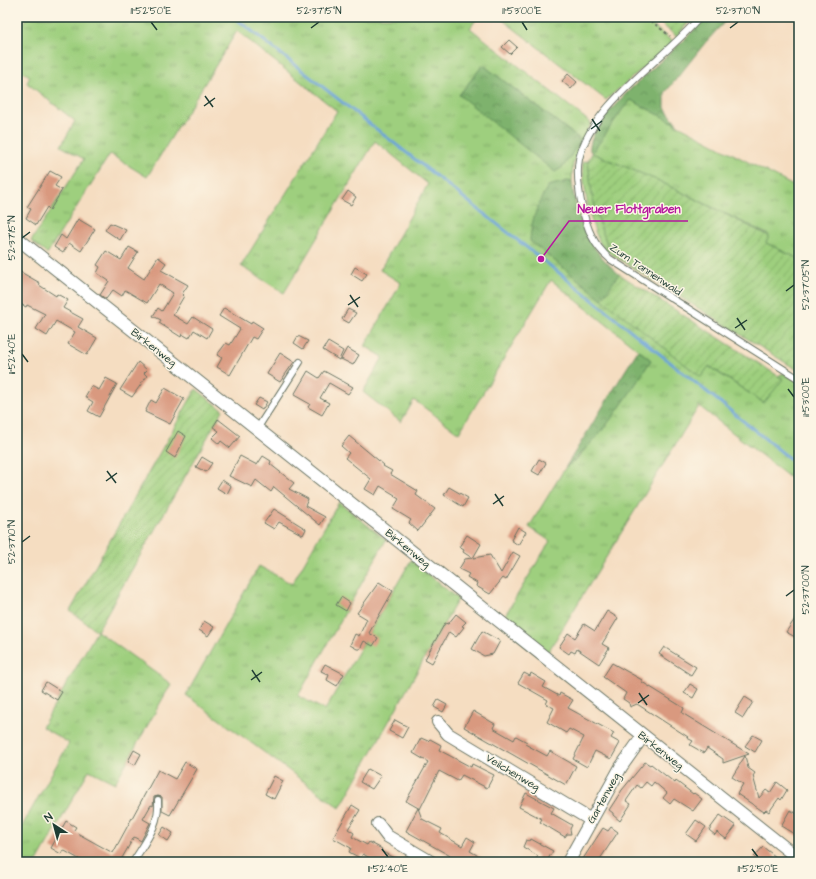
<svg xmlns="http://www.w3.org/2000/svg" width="816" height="879" viewBox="0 0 816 879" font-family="'Architects Daughter',sans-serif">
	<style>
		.grass { fill: url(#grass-tufts); stroke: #5e8659; fill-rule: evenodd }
		.forest { fill: url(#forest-crowns); stroke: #4e7850 }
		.garden { fill: url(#garden-furrows); stroke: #5e8659 }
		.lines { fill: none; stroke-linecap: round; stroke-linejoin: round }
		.stream { stroke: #6ba3d9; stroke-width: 3 }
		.building { fill: #d9997f }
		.lane-casing { stroke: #6a7565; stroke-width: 8 }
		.street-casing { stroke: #6a7565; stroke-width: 14 }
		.path { stroke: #6a7565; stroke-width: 2; stroke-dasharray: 3 3; stroke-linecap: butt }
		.lane { stroke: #fff; stroke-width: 6 }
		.street { stroke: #fff; stroke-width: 12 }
		.ticks { fill: none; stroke: #1f3d34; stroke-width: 1.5 }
		.labels { text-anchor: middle; stroke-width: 3; stroke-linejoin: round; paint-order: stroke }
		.street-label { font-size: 11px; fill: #1f3d34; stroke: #fcf5e5 }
		.leader { fill: none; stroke: #b5179e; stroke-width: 1.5 }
		.callout-dot { fill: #b5179e; stroke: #fcf5e5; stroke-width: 1.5 }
		.callout-label { font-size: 12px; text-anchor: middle; font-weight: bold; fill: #b5179e; stroke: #fcf5e5; stroke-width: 3; stroke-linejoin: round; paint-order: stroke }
		.neatline { fill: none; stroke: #1f3d34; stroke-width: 1.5 }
		.ticks-label { font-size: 10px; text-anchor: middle; fill: #1f3d34 }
	</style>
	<defs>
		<pattern id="grass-tufts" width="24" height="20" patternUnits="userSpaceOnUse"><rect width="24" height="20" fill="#9ecf7e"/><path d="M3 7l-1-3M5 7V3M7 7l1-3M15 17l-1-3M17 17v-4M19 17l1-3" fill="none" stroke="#80a968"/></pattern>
		<pattern id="forest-crowns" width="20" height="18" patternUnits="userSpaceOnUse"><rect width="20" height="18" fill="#7eb26d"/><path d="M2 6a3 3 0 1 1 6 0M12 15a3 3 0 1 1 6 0" fill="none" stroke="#67925a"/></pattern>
		<pattern id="garden-furrows" width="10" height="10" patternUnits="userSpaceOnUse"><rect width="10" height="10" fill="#9ecf7e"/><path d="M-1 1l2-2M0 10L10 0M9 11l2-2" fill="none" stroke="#80a968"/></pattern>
	</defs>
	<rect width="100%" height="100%" fill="#fcf5e5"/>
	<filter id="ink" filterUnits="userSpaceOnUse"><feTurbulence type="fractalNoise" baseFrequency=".025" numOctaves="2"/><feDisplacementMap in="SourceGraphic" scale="8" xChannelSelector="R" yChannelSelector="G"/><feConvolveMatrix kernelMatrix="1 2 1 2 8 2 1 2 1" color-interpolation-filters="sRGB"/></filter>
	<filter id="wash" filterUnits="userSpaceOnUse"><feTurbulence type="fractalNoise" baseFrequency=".012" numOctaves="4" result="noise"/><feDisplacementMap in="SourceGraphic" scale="16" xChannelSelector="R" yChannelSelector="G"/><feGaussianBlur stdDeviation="0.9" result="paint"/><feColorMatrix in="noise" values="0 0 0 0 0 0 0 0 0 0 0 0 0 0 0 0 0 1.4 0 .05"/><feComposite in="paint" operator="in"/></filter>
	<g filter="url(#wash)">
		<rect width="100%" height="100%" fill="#f5ddc1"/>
		<!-- grass -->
		<g class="grass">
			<path d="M27,17H478L470,28L591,123L573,164L572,182L567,181L530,241L701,377L708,366L764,403L782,378L778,376L781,374L784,373L799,382V485L699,406L548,652L504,617L550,541L529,527L565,468L579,457L651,360L551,280L459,433L414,400L401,422L363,392L383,357L365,346L401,283L380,270L428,184L375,141L284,293L241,266L337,111L237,31L147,177L110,154L47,254L31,241L84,159L61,146L75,121L27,83L30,76L17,69V37ZM483,65L581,140L459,95Z"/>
			<path d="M499,17H642L673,42L606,100Z"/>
			<path d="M631,100L799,189V259L766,243L769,235L659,181L592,153L622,110Z"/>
			<path d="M588,161C592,191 596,218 608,246L603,249C588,221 585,193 582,162Z"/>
			<path d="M339,502L386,540L298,696L325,710L411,560L458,599L340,808L186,695L259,566L292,584Z"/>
			<path d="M97,631L171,684L115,783L89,770L37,862H17V835L69,743L42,727Z"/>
		</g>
		<!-- forest -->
		<g class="forest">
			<path d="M705,17H731L728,18L705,43L665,93V108L678,125L631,100L622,110L592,153L590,151C586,115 682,49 705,17Z"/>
			<path d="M483,65L581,140L563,167L555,172L459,95Z"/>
			<path d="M567,181L572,182C577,223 588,247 619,274L602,299L530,241C531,220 538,203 548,186Z"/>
			<path d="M638,350L651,360C626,400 601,438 565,468Z"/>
		</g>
		<!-- garden -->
		<g class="garden">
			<path d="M653,17H693L677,37Z"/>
			<path d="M592,153L659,181L769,236L766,243L799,259V371L603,249L608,246L601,228L592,195L588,161Z"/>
			<path d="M619,274L783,379L764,403L709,366L701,377L602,299Z"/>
			<path d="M196,389L223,410L97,631L70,611Z"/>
		</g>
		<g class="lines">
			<!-- stream -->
			<path class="stream" d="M234,17L558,272L799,466"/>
		</g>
		<g id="blocks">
			<!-- building -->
			<g class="building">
				<path d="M509,40L517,47L510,54L502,47Z"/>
				<path d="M568,74L577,82L571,89L562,81Z"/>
				<path d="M50,171L61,177L55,186L62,190L50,210L47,207L36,225L26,218L31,209L27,207Z"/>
				<path d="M348,191L356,197L351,205L342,200Z"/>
				<path d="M78,219L95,229L81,251L69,243L63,253L54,247L61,235L66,239Z"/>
				<path d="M110,223L126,230L120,240L105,230Z"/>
				<path d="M129,247L138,252L128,268L144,279L158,257L166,263L161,270L188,285L182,294L184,296L173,315L188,324L193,317L212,329L207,338L194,330L189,338L182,334L181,337L159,323L161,320L153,316L158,308L162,311L173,293L159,284L147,303L125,290L122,296L113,290L106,299L100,295L109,281L97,273L100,267L97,265L106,251L121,260Z"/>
				<path d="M355,267L367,274L362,281L351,274Z"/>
				<path d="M17,270L40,283L39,285L56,296L57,294L68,300L63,308L83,319L78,327L97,338L87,355L68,344L75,332L56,321L47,336L36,329L45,314L27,305L26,307L17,302Z"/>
				<path d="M224,308L251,324L252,321L263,328L256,339L252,337L230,375L217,367L222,358L217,355L226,343L230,345L240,329L219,316Z"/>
				<path d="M348,309L356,313L349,323L342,319Z"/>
				<path d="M298,336L308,341L303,349L294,343Z"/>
				<path d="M328,342L343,351L339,360L323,350Z"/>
				<path d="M347,348L359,355L353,365L341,359Z"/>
				<path d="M280,353L294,362L280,382L267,374Z"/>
				<path d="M138,362L147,370L144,373L147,376L132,397L120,390Z"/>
				<path d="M308,371L319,378L324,371L353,387L348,394L329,383L320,398L329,403L322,415L308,407L310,404L294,395Z"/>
				<path d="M106,378L117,384L99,417L88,411L93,402L85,397L91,386L99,390Z"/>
				<path d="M165,388L184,399L170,424L145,412L151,400L156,403Z"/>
				<path d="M259,398L267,402L262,410L254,405Z"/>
				<path d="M218,419L240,436L230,448L221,441L219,444L212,438L219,431L213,427Z"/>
				<path d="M178,431L186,436L175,458L166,452Z"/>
				<path d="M349,436L384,465L383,466L392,471L390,474L418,491L416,495L435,509L418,531L409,523L411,520L393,509L399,499L394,496L395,495L380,486L375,495L365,489L371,479L345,458L349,453L341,446Z"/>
				<path d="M240,456L257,465L263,456L271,461L270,464L294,483L289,489L308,499L305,506L325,517L320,525L274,487L271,492L256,480L252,487L229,476Z"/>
				<path d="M202,457L212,463L206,472L196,467Z"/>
				<path d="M539,459L546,463L539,475L532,471Z"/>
				<path d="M222,480L231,486L227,494L217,488Z"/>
				<path d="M449,487L468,498L463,507L444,495Z"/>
				<path d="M274,509L306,529L303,535L279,522L274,529L264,523Z"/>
				<path d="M518,527L526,532L518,545L511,540Z"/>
				<path d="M467,535L481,544L473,558L490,555L501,573L513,552L520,556L506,580L503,578L490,594L476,586L477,583L467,577L469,574L459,569L465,559L472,558L463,552L464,550L459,547Z"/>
				<path d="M379,582L393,591L369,633L378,638L373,646L364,641L360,649H357L350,645L355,634L359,636L367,619L357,613Z"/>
				<path d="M341,597L350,603L346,611L336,605Z"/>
				<path d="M607,611L618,618L602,644L609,648L599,664L577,649L575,653L571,651L569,654L559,647L568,633L575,638L584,624L595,631Z"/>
				<path d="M799,613V629L795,637L786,632Z"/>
				<path d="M456,614L466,622L462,626L464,627L456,637L449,632L432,663L425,659L445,623L448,624Z"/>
				<path d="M204,621L214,627L208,636L199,630Z"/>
				<path d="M482,631L500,641L493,654L484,656L472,649Z"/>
				<path d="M664,647L696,667L691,675L659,654Z"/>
				<path d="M612,663L642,680V682L684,708L682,713L749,754L723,763V759L707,748L704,753L690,745L693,741L687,738L688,737L637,704L630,707L629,703L623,699L626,693L603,677Z"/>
				<path d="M325,664L344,674L337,686L327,680L329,675L321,671Z"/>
				<path d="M524,673L530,676L531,673L546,682L543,687L559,696L560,693L573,700L568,708L614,733L611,738L620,743L611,759L595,751L587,767L573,759L584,737L569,729L566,733L547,722L554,708L546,704L548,700L518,683Z"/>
				<path d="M46,682L62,692L57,700L41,690Z"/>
				<path d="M690,684L698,689L693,698L684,693Z"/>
				<path d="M745,697L753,702L743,718L735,713Z"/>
				<path d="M438,700L447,705L443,712L434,707Z"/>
				<path d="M473,711L495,724L493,728L514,740L516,736L527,742L525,744L547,756L550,751L576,766L566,785L464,727Z"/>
				<path d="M395,720L408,727L402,738L389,731Z"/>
				<path d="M753,735L762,740L755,752L745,746Z"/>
				<path d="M421,738L428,741L430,739L441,745L439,750L471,767L472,764L494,775L487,788L462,775L458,781L439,771L420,809L406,801L428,762L413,753Z"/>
				<path d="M134,750L141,754L135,765L128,761Z"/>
				<path d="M745,756L748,768L755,773L753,776L759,798L766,790L770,793L777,782L787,790L781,800L779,798L769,812L766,810L764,812L737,794L743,784L732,777Z"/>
				<path d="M185,762L197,769L170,815L162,811V797L158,796L154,797L153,806L151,805L143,819L150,823L141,841L134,837L122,858L129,862H77L79,859L63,850L61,854L51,848L66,821L76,827L74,830L77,833L113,853L158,770L175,779Z"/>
				<path d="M645,762L650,765L651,764L675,783L676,781L693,794L694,793L702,799L693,811L674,799L670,804L663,798L667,793L654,782L651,786L646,782L641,788L637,785L626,801L631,804L620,821L613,815V813L609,810L622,790Z"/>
				<path d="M368,769L381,776L372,789L360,782Z"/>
				<path d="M274,776L283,781L274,799L265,794Z"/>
				<path d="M526,793L554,808L551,813L572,825L570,829L571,834H567L565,837L540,822L542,819L519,807Z"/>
				<path d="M352,805L360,810L348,829L354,833L352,837L367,845L369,842L382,849L381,851L401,862H377L363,854L360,858L349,852L351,848L333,838Z"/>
				<path d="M418,808L422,819L442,829L440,833L462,846L467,837L475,842L470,851L489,862H461L406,831Z"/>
				<path d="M790,810L799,815V837L781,826Z"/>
				<path d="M720,815L736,826L726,839L717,832L715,835L709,830Z"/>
				<path d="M696,820L706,827L696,841L686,834Z"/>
				<path d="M164,827L173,833L168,841L159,835Z"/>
				<path d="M611,827L618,832L598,862H581L603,828L608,831Z"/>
				<path d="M531,839L553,851L546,862H534L538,856L523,847L526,840L530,841Z"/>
				<path d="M763,847L776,857L772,862H760L754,857Z"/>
			</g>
		</g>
	</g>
	<g filter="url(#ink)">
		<use href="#blocks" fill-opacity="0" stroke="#6a7565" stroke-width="1"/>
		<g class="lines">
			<!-- lane casing -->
			<g class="lane-casing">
				<g id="lane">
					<path d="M700,17C664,60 592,103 579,159C576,174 579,192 582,207C587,228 593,245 610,259L799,379"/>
					<path d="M257,429L300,362"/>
					<path d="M133,862C145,842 160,825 158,800"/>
				</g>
			</g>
			<!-- street casing -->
			<g class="street-casing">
				<g id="street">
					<path d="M17,238L799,859"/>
					<path d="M438,722L448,734L591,820"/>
					<path d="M378,824L387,836L431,862"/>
					<path d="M568,862L621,767L643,736"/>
				</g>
			</g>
			<!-- path -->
			<path class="path" d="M646,17L670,36"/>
			<!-- lane -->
			<use href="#lane" class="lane"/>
			<!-- street -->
			<use href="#street" class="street"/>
		</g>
	</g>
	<!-- ticks -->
	<path class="ticks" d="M151,22L157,30M522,22L527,30M311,28L319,22M730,28L738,22M205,96L213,107M204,106L215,98M592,119L600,131M591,129L602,121M22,238L30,232M786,291L794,285M350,295L358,307M348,305L360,297M737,318L745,330M735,328L747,320M22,354L28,362M788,389L794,397M107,471L116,483M106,481L117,473M495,494L503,506M493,504L504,496M22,542L30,536M786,596L794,590M252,670L260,682M251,680L262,672M639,693L647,705M638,703L649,695M382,849L388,857M752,849L758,857"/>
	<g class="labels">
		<!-- street labels -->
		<g class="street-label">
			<text transform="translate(646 269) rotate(34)" y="4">Zum Tannenwald</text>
			<text transform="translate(154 347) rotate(38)" y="4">Birkenweg</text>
			<text transform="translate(408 548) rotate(39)" y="4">Birkenweg</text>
			<text transform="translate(661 750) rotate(38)" y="4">Birkenweg</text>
			<text transform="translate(513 772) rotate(31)" y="4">Veilchenweg</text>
			<text transform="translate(603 798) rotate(-61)" y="4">Gartenweg</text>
		</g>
	</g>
	<!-- callouts -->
	<path class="leader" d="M541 259L569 221H688"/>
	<circle class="callout-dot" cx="541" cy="259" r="4"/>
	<g class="callout-label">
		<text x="629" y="213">Neuer Flottgraben</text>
	</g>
	<!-- margin -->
	<rect width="816" height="879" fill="none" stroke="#fcf5e5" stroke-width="44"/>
	<!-- north arrow -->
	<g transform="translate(54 825) rotate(324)" stroke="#fcf5e5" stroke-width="3" paint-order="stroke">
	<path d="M0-3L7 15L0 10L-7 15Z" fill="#1f3d34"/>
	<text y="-6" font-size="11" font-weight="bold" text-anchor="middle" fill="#1f3d34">N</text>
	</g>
	<rect x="22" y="22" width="772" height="835" class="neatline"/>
	<g class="ticks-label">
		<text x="151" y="14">11°52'50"E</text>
		<text x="319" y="14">52°37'15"N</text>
		<text x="522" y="14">11°53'00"E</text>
		<text x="738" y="14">52°37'10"N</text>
		<text transform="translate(11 238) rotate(-90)" y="4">52°37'15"N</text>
		<text transform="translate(805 285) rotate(-90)" y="4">52°37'05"N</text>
		<text transform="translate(11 354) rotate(-90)" y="4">11°52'40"E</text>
		<text transform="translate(805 397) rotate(-90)" y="4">11°53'00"E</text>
		<text transform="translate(11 542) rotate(-90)" y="4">52°37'10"N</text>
		<text transform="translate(805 590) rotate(-90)" y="4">52°37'00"N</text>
		<text x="388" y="872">11°52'40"E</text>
		<text x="758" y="872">11°52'50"E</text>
	</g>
</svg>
